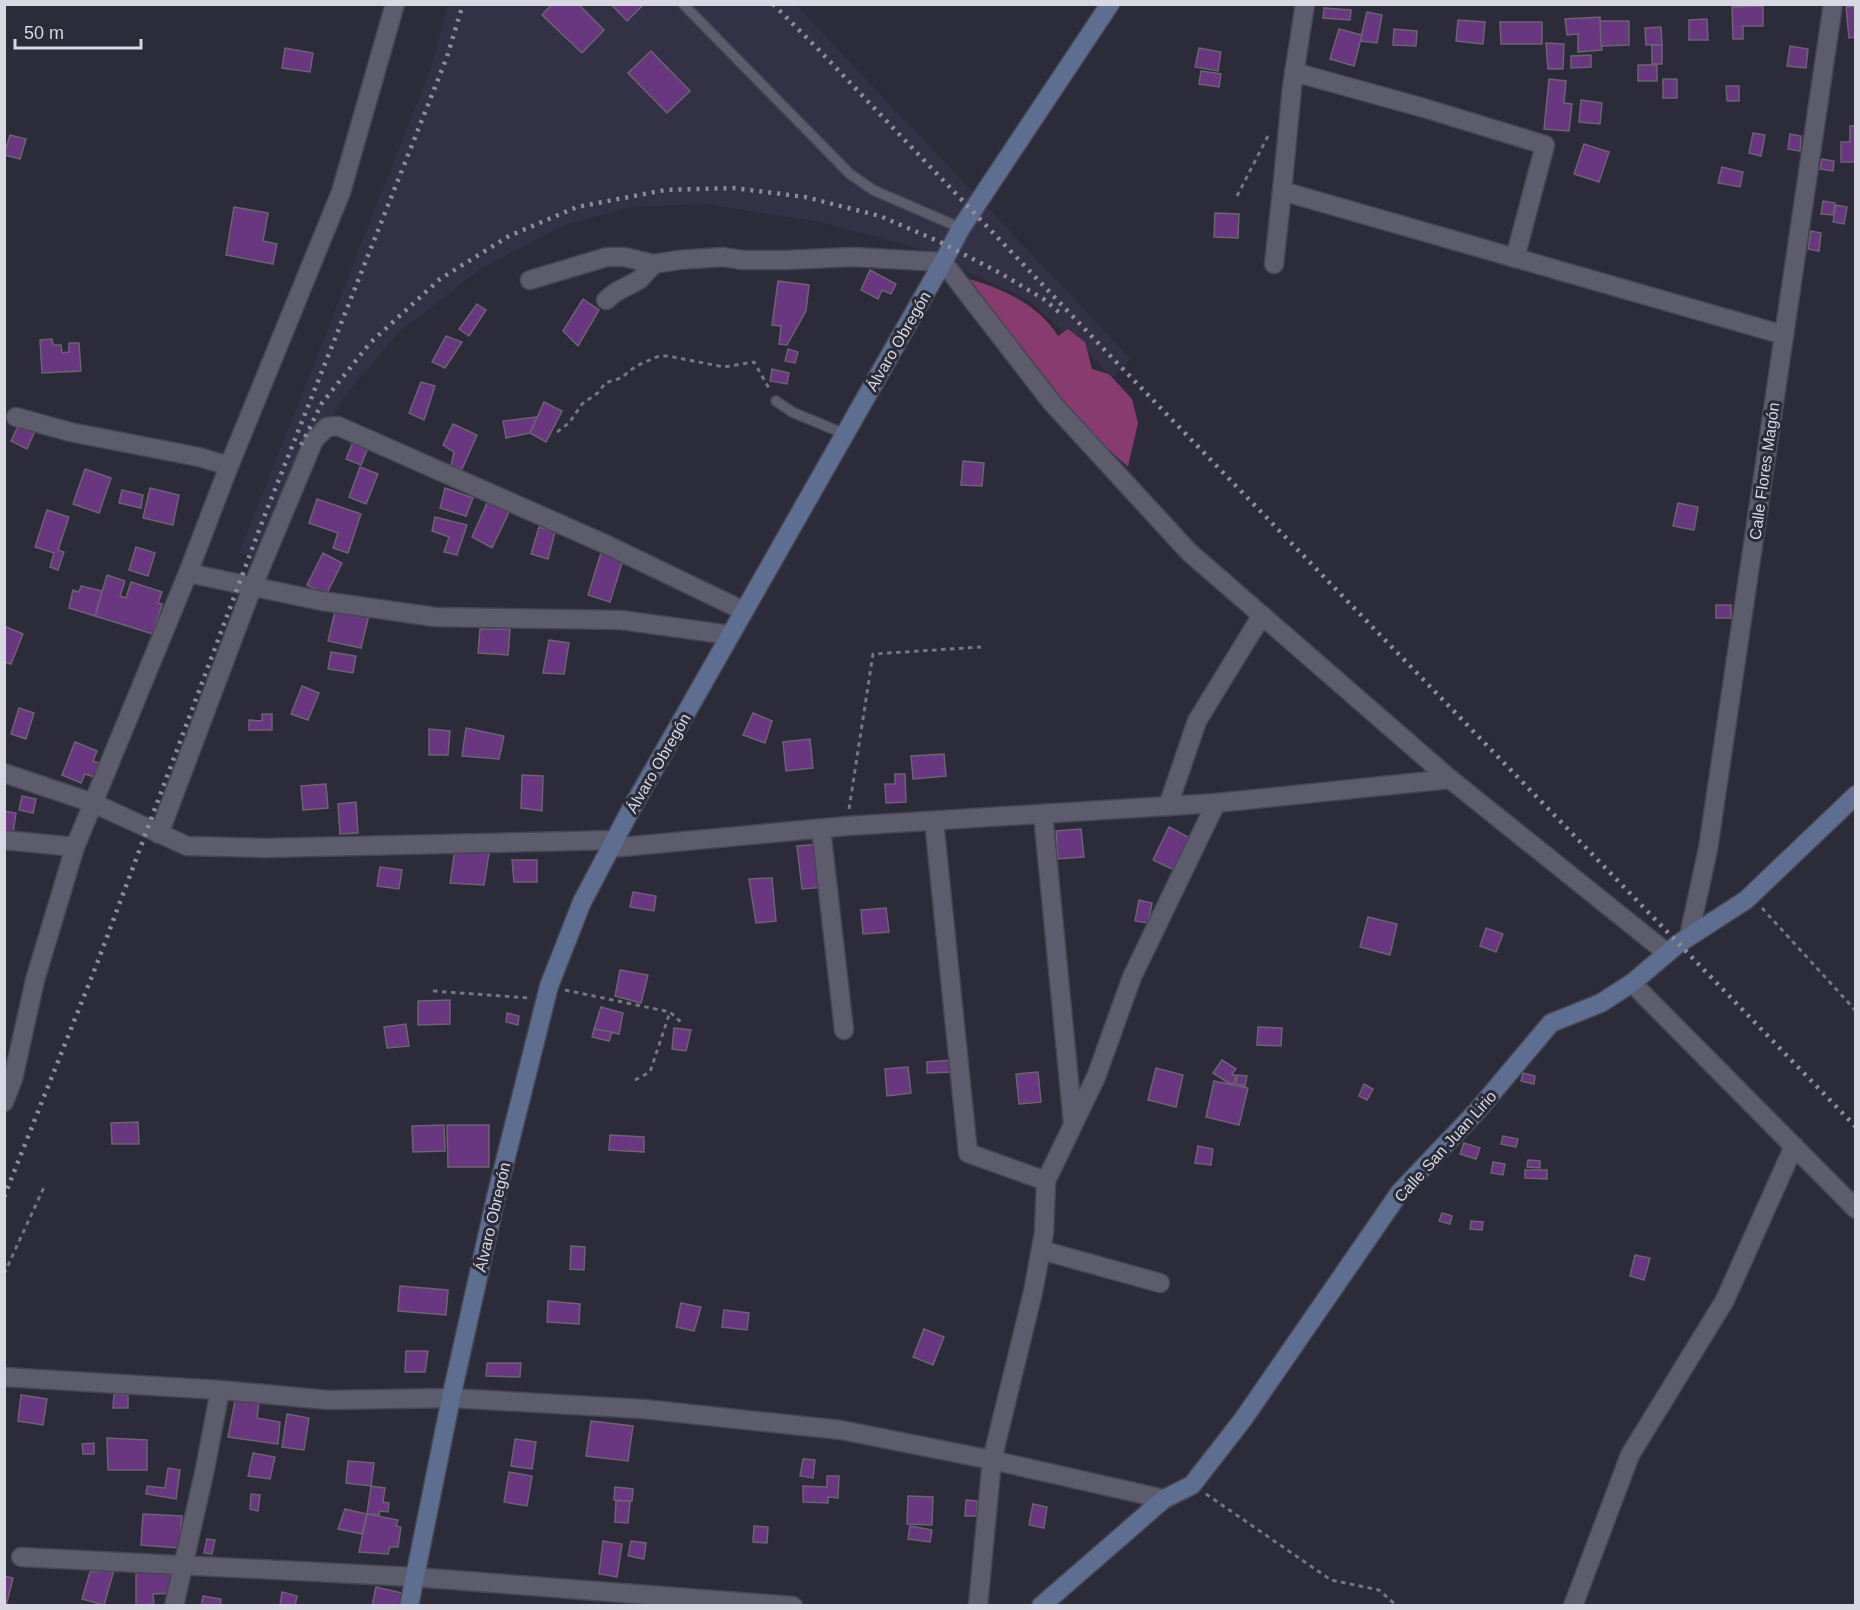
<svg xmlns="http://www.w3.org/2000/svg" width="1860" height="1610" viewBox="0 0 1860 1610" font-family="Arial,sans-serif">
	<style>
		.built { fill: #323146 }
		.forest { fill: #883b6f }
		.building { fill: #68377f; stroke: #6c6271; stroke-width: 1.5 }
		.lines { fill: none; stroke-linecap: round; stroke-linejoin: round }
		.lane-casing { stroke: #464652; stroke-width: 12 }
		.street-casing { stroke: #464652; stroke-width: 21 }
		.secondary-casing { stroke: #464652; stroke-width: 21 }
		.path { stroke: #767682; stroke-width: 3; stroke-dasharray: 4.5 4.5; stroke-linecap: butt }
		.lane { stroke: #5c5c6d; stroke-width: 9 }
		.street { stroke: #5c5c6d; stroke-width: 18 }
		.secondary { stroke: #5e6e90; stroke-width: 18 }
		.rail { stroke: #8d8d99; stroke-width: 4.5; stroke-dasharray: 3 6; stroke-linecap: butt }
		.labels { text-anchor: middle; stroke-width: 6; stroke-linejoin: round; paint-order: stroke }
		.street-label { font-size: 16px; fill: #d8d8e2; stroke: #2b2b39 }
	</style>
	<rect width="100%" height="100%" fill="#2b2b39"/>
	<!-- built -->
	<path class="built" d="M448,5H796L1131,359L1113,377L1028,300L914,247L820,222L705,204L631,207L567,224L482,268L399,332L341,401L292,492L260,561L239,553L431,68Z"/>
	<!-- forest -->
	<path class="forest" d="M966,278C1001,288 1039,304 1058,336L1068,329L1085,342L1092,369L1109,374L1132,399L1138,423L1128,467L1083,426L1024,355Z"/>
	<!-- building -->
	<g class="building">
		<path d="M552,4H578L604,30L582,53L542,15Z"/>
		<path d="M611,4H644L627,21Z"/>
		<path d="M1763,6V26H1743V39H1733L1732,7Z"/>
		<path d="M1856,6V37L1849,38L1846,7Z"/>
		<path d="M1324,8L1351,10L1350,20L1323,18Z"/>
		<path d="M1367,12L1382,15L1377,43L1360,41Z"/>
		<path d="M1600,17L1602,50L1578,52V34L1567,35L1565,19Z"/>
		<path d="M1707,19L1708,40H1689V20Z"/>
		<path d="M1458,20L1485,22L1483,44L1456,41Z"/>
		<path d="M1600,21H1629V45L1601,46Z"/>
		<path d="M1500,22H1542V44H1501Z"/>
		<path d="M1661,27L1662,45H1646L1645,28Z"/>
		<path d="M1339,29L1362,35L1354,66L1330,59Z"/>
		<path d="M1394,29L1417,31L1416,46L1393,45Z"/>
		<path d="M1546,43L1564,44L1563,69H1548Z"/>
		<rect x="1652" y="45" width="10" height="19"/>
		<path d="M1790,46L1808,49L1806,68L1787,66Z"/>
		<path d="M285,48L313,53L310,72L282,68Z"/>
		<path d="M1199,48L1221,52L1218,71L1195,67Z"/>
		<path d="M651,51L690,91L667,113L628,73Z"/>
		<path d="M1591,55V67L1571,68V56Z"/>
		<rect x="1638" y="65" width="19" height="16"/>
		<path d="M1201,71L1221,74L1219,87L1199,84Z"/>
		<path d="M1549,79L1566,81L1564,103L1572,104L1569,131L1544,129Z"/>
		<rect x="1663" y="79" width="14" height="19"/>
		<path d="M1726,86H1739V101H1727Z"/>
		<path d="M1581,100L1602,103L1600,124L1579,122Z"/>
		<path d="M1850,126H1856V162H1841V142H1850Z"/>
		<path d="M1753,133L1765,135L1761,156L1749,153Z"/>
		<path d="M1790,134L1801,136L1800,151L1788,149Z"/>
		<path d="M10,135L26,139L20,159L4,155Z"/>
		<path d="M1584,144L1609,152L1599,182L1574,174Z"/>
		<path d="M1822,159L1834,161L1833,171L1820,169Z"/>
		<path d="M1722,167L1743,172L1740,187L1718,183Z"/>
		<path d="M1823,201L1835,203L1833,215L1821,214Z"/>
		<path d="M1836,205L1847,207L1844,224L1833,222Z"/>
		<path d="M234,207L268,213L263,241L277,244L273,264L226,255Z"/>
		<path d="M1215,213L1239,214L1238,238L1214,237Z"/>
		<path d="M1811,231L1821,233L1819,251L1808,249Z"/>
		<path d="M870,270L896,284L891,294L882,290L878,299L861,290Z"/>
		<path d="M778,281L809,285L806,311L787,345L779,344L781,326L772,325Z"/>
		<path d="M583,299L599,310L578,346L563,331Z"/>
		<path d="M477,304L486,310L469,336L459,329Z"/>
		<path d="M446,336L462,342L445,368L432,362Z"/>
		<path d="M52,339L53,345H61L62,353L69,352V343H79L81,371L42,373L40,340Z"/>
		<path d="M788,349L798,352L795,363L785,361Z"/>
		<path d="M772,369L789,373L787,384L770,381Z"/>
		<path d="M421,382L435,386L424,420L409,413Z"/>
		<path d="M544,402L562,411L546,442L530,433Z"/>
		<path d="M537,417L530,433L506,438L503,421Z"/>
		<path d="M19,424L35,431L27,449L11,441Z"/>
		<path d="M453,424L477,435L462,469L451,466L454,452L443,445Z"/>
		<path d="M353,442L368,448L361,465L346,459Z"/>
		<path d="M963,461L984,463L982,486L961,485Z"/>
		<path d="M360,467L378,474L366,504L349,497Z"/>
		<path d="M85,469L111,478L99,513L73,504Z"/>
		<path d="M150,488L179,495L173,525L143,518Z"/>
		<path d="M445,488L473,498L466,516L440,508Z"/>
		<path d="M122,490L143,495L141,508L119,503Z"/>
		<path d="M317,499L361,514L348,553L333,548L338,533L309,523Z"/>
		<path d="M488,501L509,512L492,548L472,537Z"/>
		<path d="M1678,503L1698,507L1694,530L1673,526Z"/>
		<path d="M47,510L69,517L58,550L64,552L58,570L50,567L54,553L35,547Z"/>
		<path d="M435,517L467,525L457,555L444,552L449,537L432,531Z"/>
		<path d="M539,527L555,532L548,559L531,554Z"/>
		<path d="M136,547L155,553L148,576L129,570Z"/>
		<path d="M323,553L342,563L326,595L307,585Z"/>
		<path d="M601,553L623,560L610,602L588,595Z"/>
		<path d="M107,575L125,581L120,596L126,598L131,582L162,592L158,603L162,604L153,634L95,616Z"/>
		<path d="M81,586L102,591L95,616L69,608L73,590L79,592Z"/>
		<rect x="1716" y="605" width="15" height="13"/>
		<path d="M336,607L369,615L361,648L328,641Z"/>
		<path d="M4,626L23,634L11,664L4,662Z"/>
		<path d="M480,629H510L508,655L478,653Z"/>
		<path d="M549,640L569,643L564,674L543,673Z"/>
		<path d="M331,652L356,656L353,673L328,669Z"/>
		<path d="M302,686L319,693L308,720L291,714Z"/>
		<path d="M19,708L34,713L26,739L11,734Z"/>
		<path d="M753,713L772,721L765,743L743,735Z"/>
		<path d="M262,714H272V730H249V720L262,721Z"/>
		<path d="M466,728L504,736L499,759L462,756Z"/>
		<path d="M429,729L450,731L448,755H429Z"/>
		<path d="M810,739L813,768L786,771L783,742Z"/>
		<path d="M75,742L97,751L93,761L99,763L94,777L85,774L81,783L62,775Z"/>
		<path d="M944,754L946,776L913,779L911,756Z"/>
		<path d="M895,774H905L906,802L886,803L885,784H895Z"/>
		<path d="M522,775L543,776L542,811L521,808Z"/>
		<path d="M326,784L328,808L303,810L301,786Z"/>
		<path d="M22,796L36,799L33,813L19,810Z"/>
		<path d="M356,802L358,833L340,834L338,804Z"/>
		<path d="M4,811L16,813L13,834L4,833Z"/>
		<path d="M1169,827L1192,839L1176,871L1153,860Z"/>
		<path d="M1081,829L1084,857L1058,859L1056,831Z"/>
		<path d="M820,844L824,887L802,889L797,846Z"/>
		<path d="M455,849L489,853L484,885L450,883Z"/>
		<path d="M512,860H537V882H514Z"/>
		<path d="M380,867L402,870L399,889L377,886Z"/>
		<path d="M772,878L776,921L756,923L749,879Z"/>
		<path d="M633,892L656,896L654,911L630,907Z"/>
		<path d="M1139,900L1152,903L1148,923L1135,921Z"/>
		<path d="M886,908L889,932L863,934L861,910Z"/>
		<path d="M1368,917L1397,924L1390,955L1360,947Z"/>
		<path d="M1486,928L1503,934L1496,952L1480,946Z"/>
		<path d="M620,970L648,975L641,1003L615,996Z"/>
		<path d="M450,1000V1024L418,1025V1001Z"/>
		<path d="M601,1007L623,1013L619,1034L594,1029Z"/>
		<path d="M507,1013L519,1016L518,1025L506,1022Z"/>
		<path d="M406,1024L409,1046L387,1048L384,1027Z"/>
		<path d="M1258,1027L1282,1028L1281,1046L1257,1045Z"/>
		<path d="M674,1028L691,1030L686,1051L672,1049Z"/>
		<path d="M594,1029L612,1032L609,1041L592,1037Z"/>
		<path d="M952,1060L953,1072L927,1073V1062Z"/>
		<path d="M1222,1060L1236,1069L1232,1074L1236,1076L1234,1084L1227,1082L1213,1073Z"/>
		<path d="M908,1067L911,1093L887,1096L885,1069Z"/>
		<path d="M1156,1068L1183,1075L1176,1107L1148,1100Z"/>
		<path d="M1038,1072L1041,1102L1019,1104L1016,1074Z"/>
		<path d="M1523,1073L1535,1076L1534,1084L1521,1081Z"/>
		<path d="M1237,1075L1247,1076L1245,1086L1236,1084Z"/>
		<path d="M1214,1081L1248,1088L1239,1125L1206,1117Z"/>
		<path d="M1364,1084L1373,1089L1367,1100L1359,1096Z"/>
		<path d="M138,1122L139,1144H112L111,1123Z"/>
		<path d="M444,1125L445,1151L413,1152L412,1126Z"/>
		<path d="M447,1125H489V1167H448Z"/>
		<path d="M610,1135L644,1137V1152L609,1150Z"/>
		<path d="M1503,1136L1518,1139L1516,1147L1501,1144Z"/>
		<path d="M1464,1143L1480,1148L1476,1159L1460,1154Z"/>
		<path d="M1198,1146L1213,1149L1211,1165L1195,1163Z"/>
		<path d="M1528,1160L1540,1161V1168L1527,1167Z"/>
		<path d="M1493,1162L1505,1164L1503,1175L1491,1173Z"/>
		<path d="M1525,1170H1547V1179L1525,1178Z"/>
		<path d="M1442,1213L1452,1216L1450,1224L1439,1221Z"/>
		<path d="M1471,1221L1483,1222L1482,1230L1470,1229Z"/>
		<path d="M571,1246L585,1247L584,1270L570,1269Z"/>
		<path d="M1635,1255L1650,1258L1644,1280L1630,1276Z"/>
		<path d="M400,1286L448,1290L446,1315L398,1311Z"/>
		<path d="M548,1301L580,1304L579,1324L547,1322Z"/>
		<path d="M681,1303L701,1307L694,1331L676,1327Z"/>
		<path d="M724,1310L749,1313L747,1330L722,1327Z"/>
		<path d="M924,1329L944,1337L933,1365L913,1357Z"/>
		<path d="M406,1351H428L425,1372H405Z"/>
		<path d="M487,1363H521L520,1377L486,1376Z"/>
		<path d="M114,1394L128,1395V1408H113Z"/>
		<path d="M21,1395L47,1399L43,1425L18,1421Z"/>
		<path d="M235,1401L259,1402L257,1418L280,1422L278,1444L228,1437Z"/>
		<path d="M287,1414L309,1418L304,1450L282,1447Z"/>
		<path d="M591,1421L633,1426L628,1461L586,1456Z"/>
		<path d="M107,1438L147,1440V1470H108Z"/>
		<path d="M515,1439L536,1442L532,1469L511,1466Z"/>
		<path d="M94,1443V1454H83L82,1444Z"/>
		<path d="M253,1453L275,1457L270,1479L248,1476Z"/>
		<path d="M803,1459L815,1460L813,1478L800,1476Z"/>
		<path d="M348,1461L374,1463L371,1486L346,1483Z"/>
		<path d="M168,1468L180,1470L176,1499L146,1494L147,1486L165,1488Z"/>
		<path d="M509,1472L532,1476L527,1506L504,1502Z"/>
		<path d="M827,1476H839L838,1498L828,1497V1503L803,1502V1486L827,1487Z"/>
		<path d="M371,1486L385,1488L383,1502L389,1503L388,1512L380,1511L379,1515L367,1514Z"/>
		<path d="M615,1487L633,1489L632,1501L614,1500Z"/>
		<path d="M251,1494L260,1495L258,1511L250,1509Z"/>
		<path d="M908,1496L933,1497L932,1525L907,1524Z"/>
		<path d="M966,1500L977,1501V1516H965Z"/>
		<path d="M616,1501H630L628,1523L615,1522Z"/>
		<path d="M1033,1504L1047,1507L1044,1528L1029,1525Z"/>
		<path d="M345,1509L367,1514L362,1534L338,1529Z"/>
		<path d="M143,1514L182,1516L179,1548L141,1545Z"/>
		<path d="M367,1514L398,1520L396,1526L401,1527L398,1547H390L388,1554L359,1552Z"/>
		<path d="M754,1526L768,1527L767,1543L753,1542Z"/>
		<path d="M910,1526L932,1530L930,1542L908,1539Z"/>
		<path d="M207,1539L215,1540L212,1554L204,1553Z"/>
		<path d="M603,1541L622,1544L617,1577L599,1574Z"/>
		<path d="M631,1541L646,1543L644,1559L628,1556Z"/>
		<path d="M114,1570L104,1605L82,1599L90,1572Z"/>
		<path d="M136,1572L172,1573V1593L153,1594L154,1604L136,1606Z"/>
		<path d="M4,1576L13,1578L6,1606H4Z"/>
		<path d="M376,1587L402,1593L401,1606H372Z"/>
		<path d="M282,1592L297,1596L295,1606H280Z"/>
		<path d="M203,1596L221,1599L220,1606H201Z"/>
	</g>
	<g class="lines">
		<!-- lane casing -->
		<g class="lane-casing">
			<g id="lane">
				<path d="M683,4L850,174L873,190L961,228"/>
				<path d="M776,401L792,412L845,434"/>
			</g>
		</g>
		<!-- street casing -->
		<g class="street-casing">
			<g id="street">
				<path d="M1305,4L1292,87L1282,191L1784,335"/>
				<path d="M1294,72L1424,108L1545,145L1515,258"/>
				<path d="M1274,264L1282,191"/>
				<path d="M530,280L607,257H624L654,264"/>
				<path d="M606,300L616,292L639,280L654,264L678,260L723,257L742,260H785L853,257L943,262L1053,404L1189,552L1450,779L1667,953"/>
				<path d="M16,417L70,432L199,457L229,466"/>
				<path d="M188,573L322,601L435,617L621,620L730,635"/>
				<path d="M4,773L93,803L187,846L265,848L615,840"/>
				<path d="M1168,806L1197,721L1262,615"/>
				<path d="M1043,814L1073,1123"/>
				<path d="M934,821L968,1153L1046,1181"/>
				<path d="M821,829L844,1030"/>
				<path d="M159,834L252,588L314,440L327,427L338,426L605,544L744,611"/>
				<path d="M4,840L75,847"/>
				<path d="M610,848L847,826L1216,803L1450,779"/>
				<path d="M1689,936L1708,849L1833,4"/>
				<path d="M1632,983L1856,1209"/>
				<path d="M4,1102L13,1079L35,980L75,847L188,573L229,466L341,192L395,4"/>
				<path d="M1041,1250L1160,1283"/>
				<path d="M4,1377L220,1390L205,1469L174,1606"/>
				<path d="M220,1390L328,1400L451,1398L643,1409L841,1430L992,1460L1164,1499"/>
				<path d="M21,1557L414,1577L793,1606"/>
				<path d="M978,1606L992,1460L1033,1292L1044,1233L1046,1181L1096,1077L1132,977L1216,803"/>
				<path d="M1573,1606L1630,1455L1725,1300L1794,1146"/>
			</g>
		</g>
		<!-- secondary casing -->
		<g class="secondary-casing">
			<g id="secondary">
				<path d="M409,1606L451,1398L496,1197L549,986L582,902L629,813L943,262L961,228L1110,4"/>
				<path d="M1041,1606L1164,1499L1192,1485L1244,1418L1400,1192L1477,1111L1551,1023L1601,1003L1632,983L1678,944L1746,900L1856,795"/>
			</g>
		</g>
		<!-- path -->
		<g class="path">
			<path d="M1237,196L1270,132"/>
			<path d="M557,432L569,423L582,404L599,392L605,383L621,378L636,366L659,356H668L724,367L754,362L770,390"/>
			<path d="M849,809L873,654L981,647"/>
			<path d="M1762,908L1856,1011"/>
			<path d="M565,990L670,1012L683,1024"/>
			<path d="M433,991L529,998"/>
			<path d="M635,1080L650,1072L670,1012"/>
			<path d="M4,1274L45,1185"/>
			<path d="M1206,1494L1331,1580L1379,1590L1397,1606"/>
		</g>
		<!-- lane -->
		<use href="#lane" class="lane"/>
		<!-- street -->
		<use href="#street" class="street"/>
		<!-- secondary -->
		<use href="#secondary" class="secondary"/>
		<!-- rail -->
		<g class="rail">
			<path d="M773,4L817,48L1121,367L1856,1127"/>
			<path d="M301,445L322,403L370,343L440,279L509,236L577,207L665,190L734,188L805,197L880,216L938,241L1000,273L1045,300L1061,314"/>
			<path d="M4,1197L98,961L264,517L447,57L463,4"/>
		</g>
	</g>
	<g class="labels">
		<!-- street labels -->
		<g class="street-label">
			<text transform="translate(898 341) rotate(-60)" y="6">Álvaro Obregón</text>
			<text transform="translate(1764 471) rotate(-82)" y="6">Calle Flores Magón</text>
			<text transform="translate(658 763) rotate(-60)" y="6">Álvaro Obregón</text>
			<text transform="translate(1445 1146) rotate(-48)" y="6">Calle San Juan Lirio</text>
			<text transform="translate(492 1217) rotate(-77)" y="6">Álvaro Obregón</text>
		</g>
	</g>
	<!-- border -->
	<rect width="1860" height="1610" fill="none" stroke="#d8d8e2" stroke-width="12"/>
	<!-- scale -->
	<path d="M15 39v9h126v-9" fill="none" stroke="#d8d8e2" stroke-width="3"/>
	<text x="24" y="39" font-size="18" fill="#d8d8e2" stroke="#2b2b39" stroke-width="4.5" paint-order="stroke">50 m</text>
</svg>
